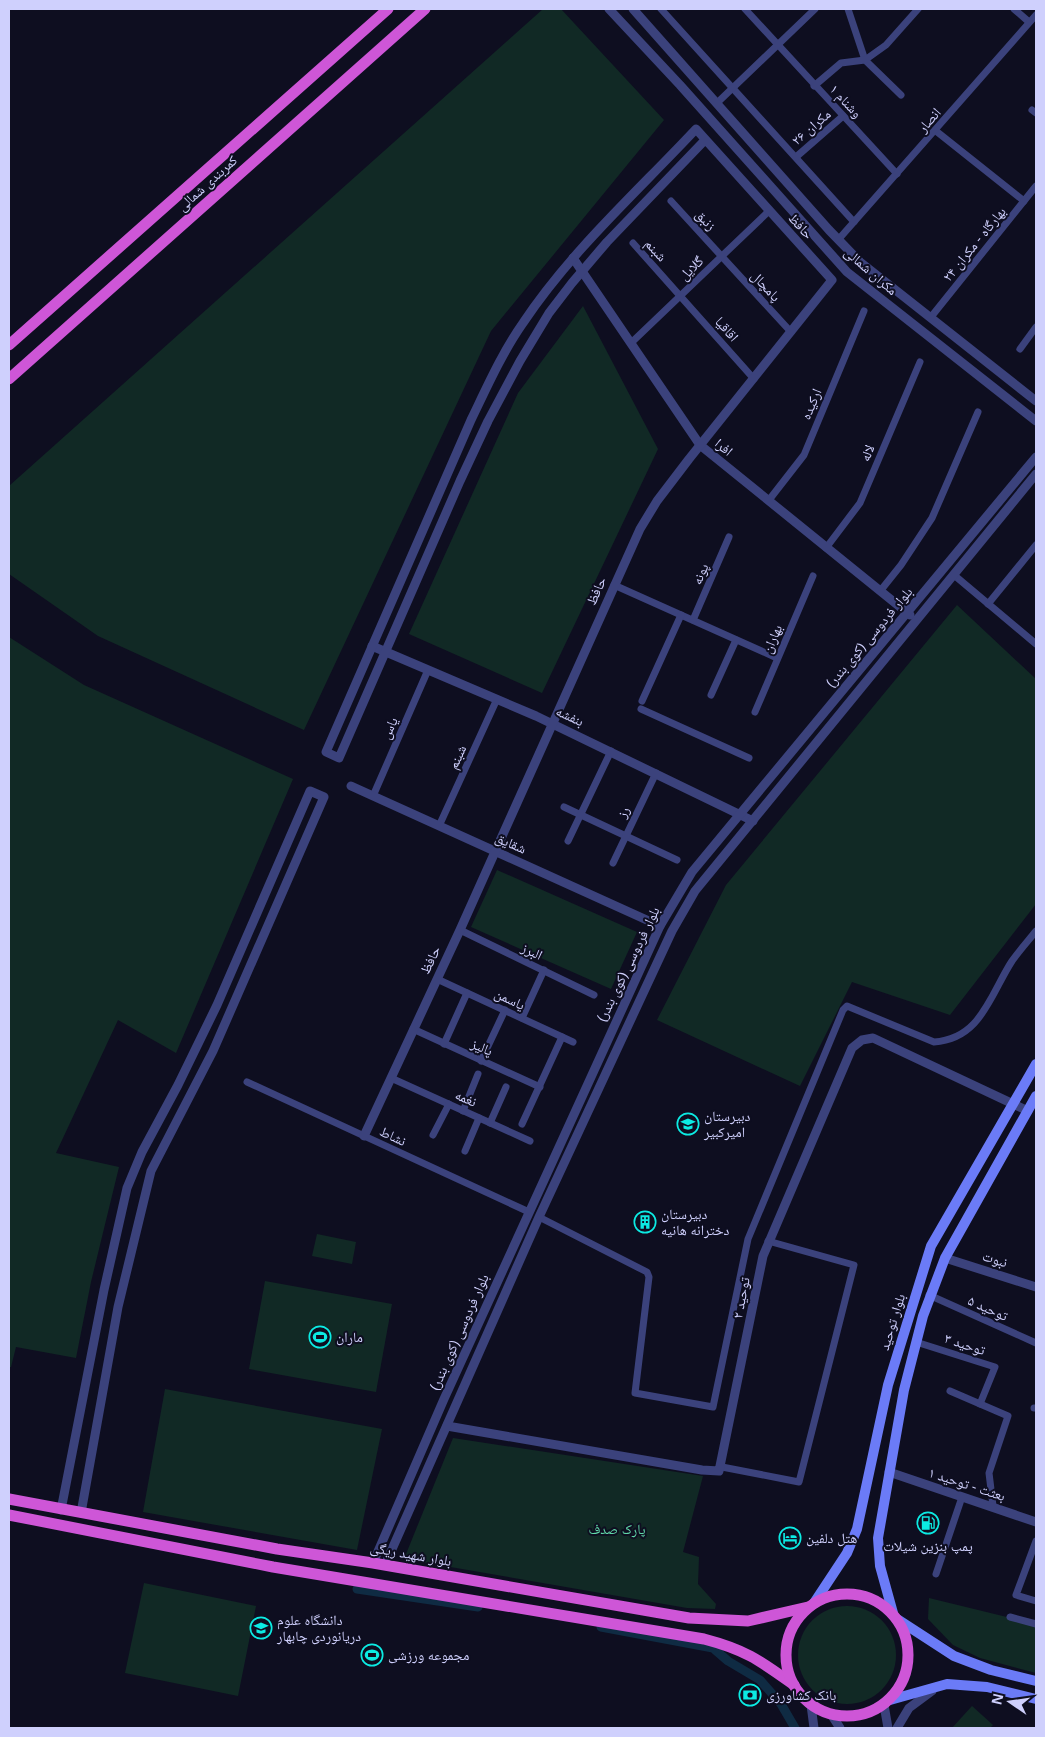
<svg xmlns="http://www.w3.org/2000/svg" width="1045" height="1737" viewBox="0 0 1045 1737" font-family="'Open Sans','Noto Naskh Arabic',sans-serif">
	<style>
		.green { fill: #112925 }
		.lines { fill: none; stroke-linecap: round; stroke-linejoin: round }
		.canal { stroke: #0f2b43; stroke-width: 9 }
		.minor { stroke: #3b427c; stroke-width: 7 }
		.tertiary { stroke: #3b427c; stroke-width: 9 }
		.secondary { stroke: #6b7bf7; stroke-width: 10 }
		.trunk { stroke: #ce56d7; stroke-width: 11 }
		.labels { text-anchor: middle; stroke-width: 4; stroke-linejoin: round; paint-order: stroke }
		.street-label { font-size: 14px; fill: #cfd0fd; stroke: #0e0e20 }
		.poi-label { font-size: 14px; fill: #cfd0fd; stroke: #0e0e20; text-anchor: start }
		.park-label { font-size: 14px; fill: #60d8a9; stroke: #0e0e20 }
	</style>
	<rect width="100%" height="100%" fill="#0e0e20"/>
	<!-- green -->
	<g class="green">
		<path d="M543,9H561L664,120L491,331L304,730L98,636L9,574V486Z"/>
		<path d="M583,306L658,449L542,693L409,634L518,393Z"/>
		<path d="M957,605L1036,679V904L950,1015L852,982L800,1086L657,1020L726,885Z"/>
		<path d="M9,637L84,685L293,779L176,1053L118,1020L56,1153L119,1167L91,1282L76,1358L16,1347L11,1367H9Z"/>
		<path d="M497,870L637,932L611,989L471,927Z"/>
		<path d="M317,1234L356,1242L352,1264L312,1256Z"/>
		<path d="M265,1281L392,1304L376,1392L249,1369Z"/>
		<path d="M165,1389L382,1429L357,1550L143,1512Z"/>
		<path d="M453,1438L703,1476L683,1552L699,1557L698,1584L716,1604L715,1609L687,1608L404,1559Z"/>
		<path d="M144,1583L256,1606L238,1696L125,1673Z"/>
		<path d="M929,1598L1036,1624V1673L980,1658L953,1645L928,1619Z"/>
		<circle cx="847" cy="1655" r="49"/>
		<path d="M972,1706L993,1725L990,1728H952Z"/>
	</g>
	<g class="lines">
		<!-- canal -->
		<g class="canal">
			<path d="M357,1589L478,1607"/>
			<path d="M601,1627L713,1648L728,1661L760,1680L781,1704L795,1728"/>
		</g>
		<!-- minor -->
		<g class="minor">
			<path d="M661,9L854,222"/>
			<path d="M745,9L897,174"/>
			<path d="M848,9L865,60L901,95"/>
			<path d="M1014,9L1029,22"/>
			<path d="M814,86L841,63L865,60L886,45L918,9"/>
			<path d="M717,103L815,9"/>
			<path d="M1032,110L1036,113"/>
			<path d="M936,131L1024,201"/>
			<path d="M796,157L843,116"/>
			<path d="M671,201L791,332"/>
			<path d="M838,240L1036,15"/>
			<path d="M633,243L754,379"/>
			<path d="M931,317L1036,186"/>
			<path d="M631,343L769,211"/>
			<path d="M1020,349L1036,327"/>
			<path d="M769,500L804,455L864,311"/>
			<path d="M826,548L860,503L920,362"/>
			<path d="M954,575L1036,644"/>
			<path d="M614,585L777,658"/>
			<path d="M881,590L901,565L932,518L978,412"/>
			<path d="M988,604L1036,545"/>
			<path d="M693,620L729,537"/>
			<path d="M711,695L736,640"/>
			<path d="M642,701L681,615"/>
			<path d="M641,709L749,758"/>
			<path d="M755,712L813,576"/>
			<path d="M373,796L428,670"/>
			<path d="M564,807L677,860"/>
			<path d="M439,826L497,699"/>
			<path d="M568,841L611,751"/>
			<path d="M613,863L656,773"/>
			<path d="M460,930L594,995"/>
			<path d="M437,979L573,1042"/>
			<path d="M522,1018L544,970"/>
			<path d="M413,1029L540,1087"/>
			<path d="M444,1044L467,993"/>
			<path d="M481,1061L505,1010"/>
			<path d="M391,1078L530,1141"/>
			<path d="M247,1082L529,1212"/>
			<path d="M463,1111L478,1074"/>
			<path d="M490,1123L506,1087"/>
			<path d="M522,1124L562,1037"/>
			<path d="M433,1135L449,1104"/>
			<path d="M465,1151L479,1118"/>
			<path d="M539,1217L647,1272L649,1277L635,1393L713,1407L748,1239L843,1010L847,1006L934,1042C981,1039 990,995 1012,961C1019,951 1028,941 1036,931"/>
			<path d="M929,1295L1036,1343"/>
			<path d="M916,1342L995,1367L980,1404"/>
			<path d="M950,1391L1008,1416L989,1473L993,1506"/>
			<path d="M1034,1408H1036"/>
			<path d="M722,1467L799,1482L854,1265L768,1241"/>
			<path d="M1036,1541L1016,1595L1036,1601"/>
			<path d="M936,1574L962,1497"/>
			<path d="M1010,1617L1036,1624"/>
		</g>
		<!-- tertiary -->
		<g class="tertiary">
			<path d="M609,9L680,85L847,272L1036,421"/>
			<path d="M633,9L829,230L860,262L1036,401"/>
			<path d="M573,258L700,445L910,615"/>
			<path d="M372,646L536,716L753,821"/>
			<path d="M351,786L660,926"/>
			<path d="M364,1136L460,930L640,529L657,501L689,459L832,280L696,129C637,192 571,251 523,323C502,353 487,387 471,420L326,752L339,758L460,481L488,421L520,361L549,313L572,283L607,242L705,140"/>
			<path d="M945,1258L1036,1287"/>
			<path d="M447,1426L702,1470L719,1471L763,1256L852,1048L862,1040L873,1038L1028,1111"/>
			<path d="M889,1472L1036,1522"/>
			<path d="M61,1510L104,1290L127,1188L142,1152L178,1085L217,1005L310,791L324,797L213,1051L151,1171L118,1307L81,1513"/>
			<path d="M373,1563L444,1399L660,926L692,872L1036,457"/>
			<path d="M385,1565L539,1217L672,931L695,891L1036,474"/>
			<path d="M811,1705L814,1728"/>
			<path d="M884,1705L888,1728"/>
			<path d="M831,1714L840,1728"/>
			<path d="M897,1728L909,1708L932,1691"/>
		</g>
		<!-- secondary -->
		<g class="secondary">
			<path d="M814,1603L847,1553L857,1529L888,1385L931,1246L1036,1064"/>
			<path d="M893,1613L880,1566L878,1538L904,1390L923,1316L945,1258L1036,1096"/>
			<path d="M897,1619L954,1656L991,1670L1036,1681"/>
			<path d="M890,1700L947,1684L987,1687L1036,1699"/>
		</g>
		<!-- trunk -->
		<g class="trunk">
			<path d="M9,345L388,9"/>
			<path d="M9,379L425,9"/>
			<path d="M9,1499L277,1549L373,1563L689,1618L748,1621L808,1607"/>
			<path d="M9,1515L273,1567L704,1639C746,1650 759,1660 794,1685"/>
			<circle cx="847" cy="1655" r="61"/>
		</g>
	</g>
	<!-- icons -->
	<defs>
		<g id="school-ring" transform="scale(1.125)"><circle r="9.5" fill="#0e0e20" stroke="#0cebe3" stroke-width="1.5"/><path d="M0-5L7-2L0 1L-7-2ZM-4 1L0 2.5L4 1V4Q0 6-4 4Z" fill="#0cebe3"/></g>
		<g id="building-ring" transform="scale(1.125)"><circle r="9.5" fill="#0e0e20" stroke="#0cebe3" stroke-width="1.5"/><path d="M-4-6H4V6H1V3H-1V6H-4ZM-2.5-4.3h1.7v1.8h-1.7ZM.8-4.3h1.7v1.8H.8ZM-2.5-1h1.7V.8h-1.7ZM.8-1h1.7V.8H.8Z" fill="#0cebe3"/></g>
		<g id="stadium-ring" transform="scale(1.125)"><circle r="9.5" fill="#0e0e20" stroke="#0cebe3" stroke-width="1.5"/><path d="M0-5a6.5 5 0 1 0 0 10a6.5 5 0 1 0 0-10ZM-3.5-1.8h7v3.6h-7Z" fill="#0cebe3"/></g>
		<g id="fuel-ring" transform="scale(1.125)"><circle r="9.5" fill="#0e0e20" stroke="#0cebe3" stroke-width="1.5"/><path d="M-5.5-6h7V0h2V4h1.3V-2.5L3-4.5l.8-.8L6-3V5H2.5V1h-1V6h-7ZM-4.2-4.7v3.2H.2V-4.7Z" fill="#0cebe3"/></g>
		<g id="hotel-ring" transform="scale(1.125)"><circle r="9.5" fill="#0e0e20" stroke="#0cebe3" stroke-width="1.5"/><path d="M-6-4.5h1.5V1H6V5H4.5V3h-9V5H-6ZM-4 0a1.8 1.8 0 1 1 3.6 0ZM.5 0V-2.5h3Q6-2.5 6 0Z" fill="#0cebe3"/></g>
		<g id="university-ring" transform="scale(1.125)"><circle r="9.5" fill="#0e0e20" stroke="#0cebe3" stroke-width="1.5"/><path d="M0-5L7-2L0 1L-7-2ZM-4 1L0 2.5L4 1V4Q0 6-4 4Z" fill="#0cebe3"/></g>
		<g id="bank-ring" transform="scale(1.125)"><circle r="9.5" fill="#0e0e20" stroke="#0cebe3" stroke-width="1.5"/><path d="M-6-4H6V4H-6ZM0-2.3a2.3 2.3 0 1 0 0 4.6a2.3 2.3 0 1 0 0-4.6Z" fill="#0cebe3"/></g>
	</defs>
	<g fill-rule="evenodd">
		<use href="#school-ring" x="688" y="1124"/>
		<use href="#building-ring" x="645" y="1222"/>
		<use href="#stadium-ring" x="320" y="1337"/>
		<use href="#fuel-ring" x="928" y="1523"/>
		<use href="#hotel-ring" x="790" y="1538"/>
		<use href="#university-ring" x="261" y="1628"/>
		<use href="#stadium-ring" x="372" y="1655"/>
		<use href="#bank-ring" x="750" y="1695"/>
	</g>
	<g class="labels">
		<!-- street labels -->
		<g class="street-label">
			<text transform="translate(846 101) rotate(47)" y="5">وشنام ۱</text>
			<text transform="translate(929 120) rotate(-49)" y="5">انصار</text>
			<text transform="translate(811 127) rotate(-41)" y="5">مکران ۲۶</text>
			<text transform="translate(207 183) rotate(-42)" y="5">کمربندی شمالی</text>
			<text transform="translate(706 220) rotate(48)" y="5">زنبق</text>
			<text transform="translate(801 226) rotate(48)" y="5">حافظ</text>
			<text transform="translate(974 244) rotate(-51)" y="5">بهارگاه - مکران ۲۴</text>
			<text transform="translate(656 250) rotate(47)" y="5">شبنم</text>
			<text transform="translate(691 268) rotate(-44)" y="5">گلایل</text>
			<text transform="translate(871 271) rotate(41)" y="5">مکران شمالی</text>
			<text transform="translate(766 286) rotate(47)" y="5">پامچال</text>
			<text transform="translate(727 329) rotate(49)" y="5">اقاقیا</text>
			<text transform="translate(811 404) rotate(-67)" y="5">ارکیده</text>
			<text transform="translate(724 447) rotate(40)" y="5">افرا</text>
			<text transform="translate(867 453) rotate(-68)" y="5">لاله</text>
			<text transform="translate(700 574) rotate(-67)" y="5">پونه</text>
			<text transform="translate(596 591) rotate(-66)" y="5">حافظ</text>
			<text transform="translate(869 637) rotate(-50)" y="5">بلوار فردوسی (کوی بندر)</text>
			<text transform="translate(772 639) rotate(-67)" y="5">بهاران</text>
			<text transform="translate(570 716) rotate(25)" y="5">بنفشه</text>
			<text transform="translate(389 728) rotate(-66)" y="5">یاس</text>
			<text transform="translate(457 757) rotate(-65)" y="5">شبنم</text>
			<text transform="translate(623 812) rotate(-64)" y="5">رز</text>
			<text transform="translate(511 843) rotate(24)" y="5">شقایق</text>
			<text transform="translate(532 951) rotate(26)" y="5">البرز</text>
			<text transform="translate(430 960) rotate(-65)" y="5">حافظ</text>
			<text transform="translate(628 964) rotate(-64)" y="5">بلوار فردوسی (کوی بندر)</text>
			<text transform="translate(510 999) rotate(25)" y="5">یاسمن</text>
			<text transform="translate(482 1047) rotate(24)" y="5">پالیز</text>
			<text transform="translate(466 1098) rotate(24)" y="5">نغمه</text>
			<text transform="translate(393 1136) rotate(25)" y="5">نشاط</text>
			<text transform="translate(995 1259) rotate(17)" y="5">نبوت</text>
			<text transform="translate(741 1298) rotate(-79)" y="5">توحید ۲</text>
			<text transform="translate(988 1308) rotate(24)" y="5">توحید ۵</text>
			<text transform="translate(892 1322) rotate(-73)" y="5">بلوار توحید</text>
			<text transform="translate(459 1332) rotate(-66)" y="5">بلوار فردوسی (کوی بندر)</text>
			<text transform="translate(965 1344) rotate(18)" y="5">توحید ۳</text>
			<text transform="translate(967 1484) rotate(18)" y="5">بعثت - توحید ۱</text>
			<text transform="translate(411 1554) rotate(10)" y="5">بلوار شهید ریگی</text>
		</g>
		<!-- poi labels -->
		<g class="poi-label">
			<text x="704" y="1121">دبیرستان<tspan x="704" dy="16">امیرکبیر</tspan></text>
			<text x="661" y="1219">دبیرستان<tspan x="661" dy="16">دخترانه هانیه</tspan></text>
			<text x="336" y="1342">ماران</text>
			<text x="806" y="1543">هتل دلفین</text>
			<text x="928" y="1551" text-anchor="middle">پمپ بنزین شیلات</text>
			<text x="277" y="1625">دانشگاه علوم<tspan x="277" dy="16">دریانوردی چابهار</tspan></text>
			<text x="388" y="1660">مجموعه ورزشی</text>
			<text x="766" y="1700">بانک کشاورزی</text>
		</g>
		<!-- park labels -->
		<g class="park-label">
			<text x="617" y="1534">پارک صدف</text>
		</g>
	</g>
	<!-- border -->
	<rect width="1045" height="1737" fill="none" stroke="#cfd0fd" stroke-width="20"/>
	<!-- north arrow -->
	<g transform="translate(1010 1702) rotate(283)" stroke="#0e0e20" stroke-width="4" paint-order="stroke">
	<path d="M0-4L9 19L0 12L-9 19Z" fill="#cfd0fd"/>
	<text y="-8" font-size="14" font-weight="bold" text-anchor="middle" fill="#cfd0fd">N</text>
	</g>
</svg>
